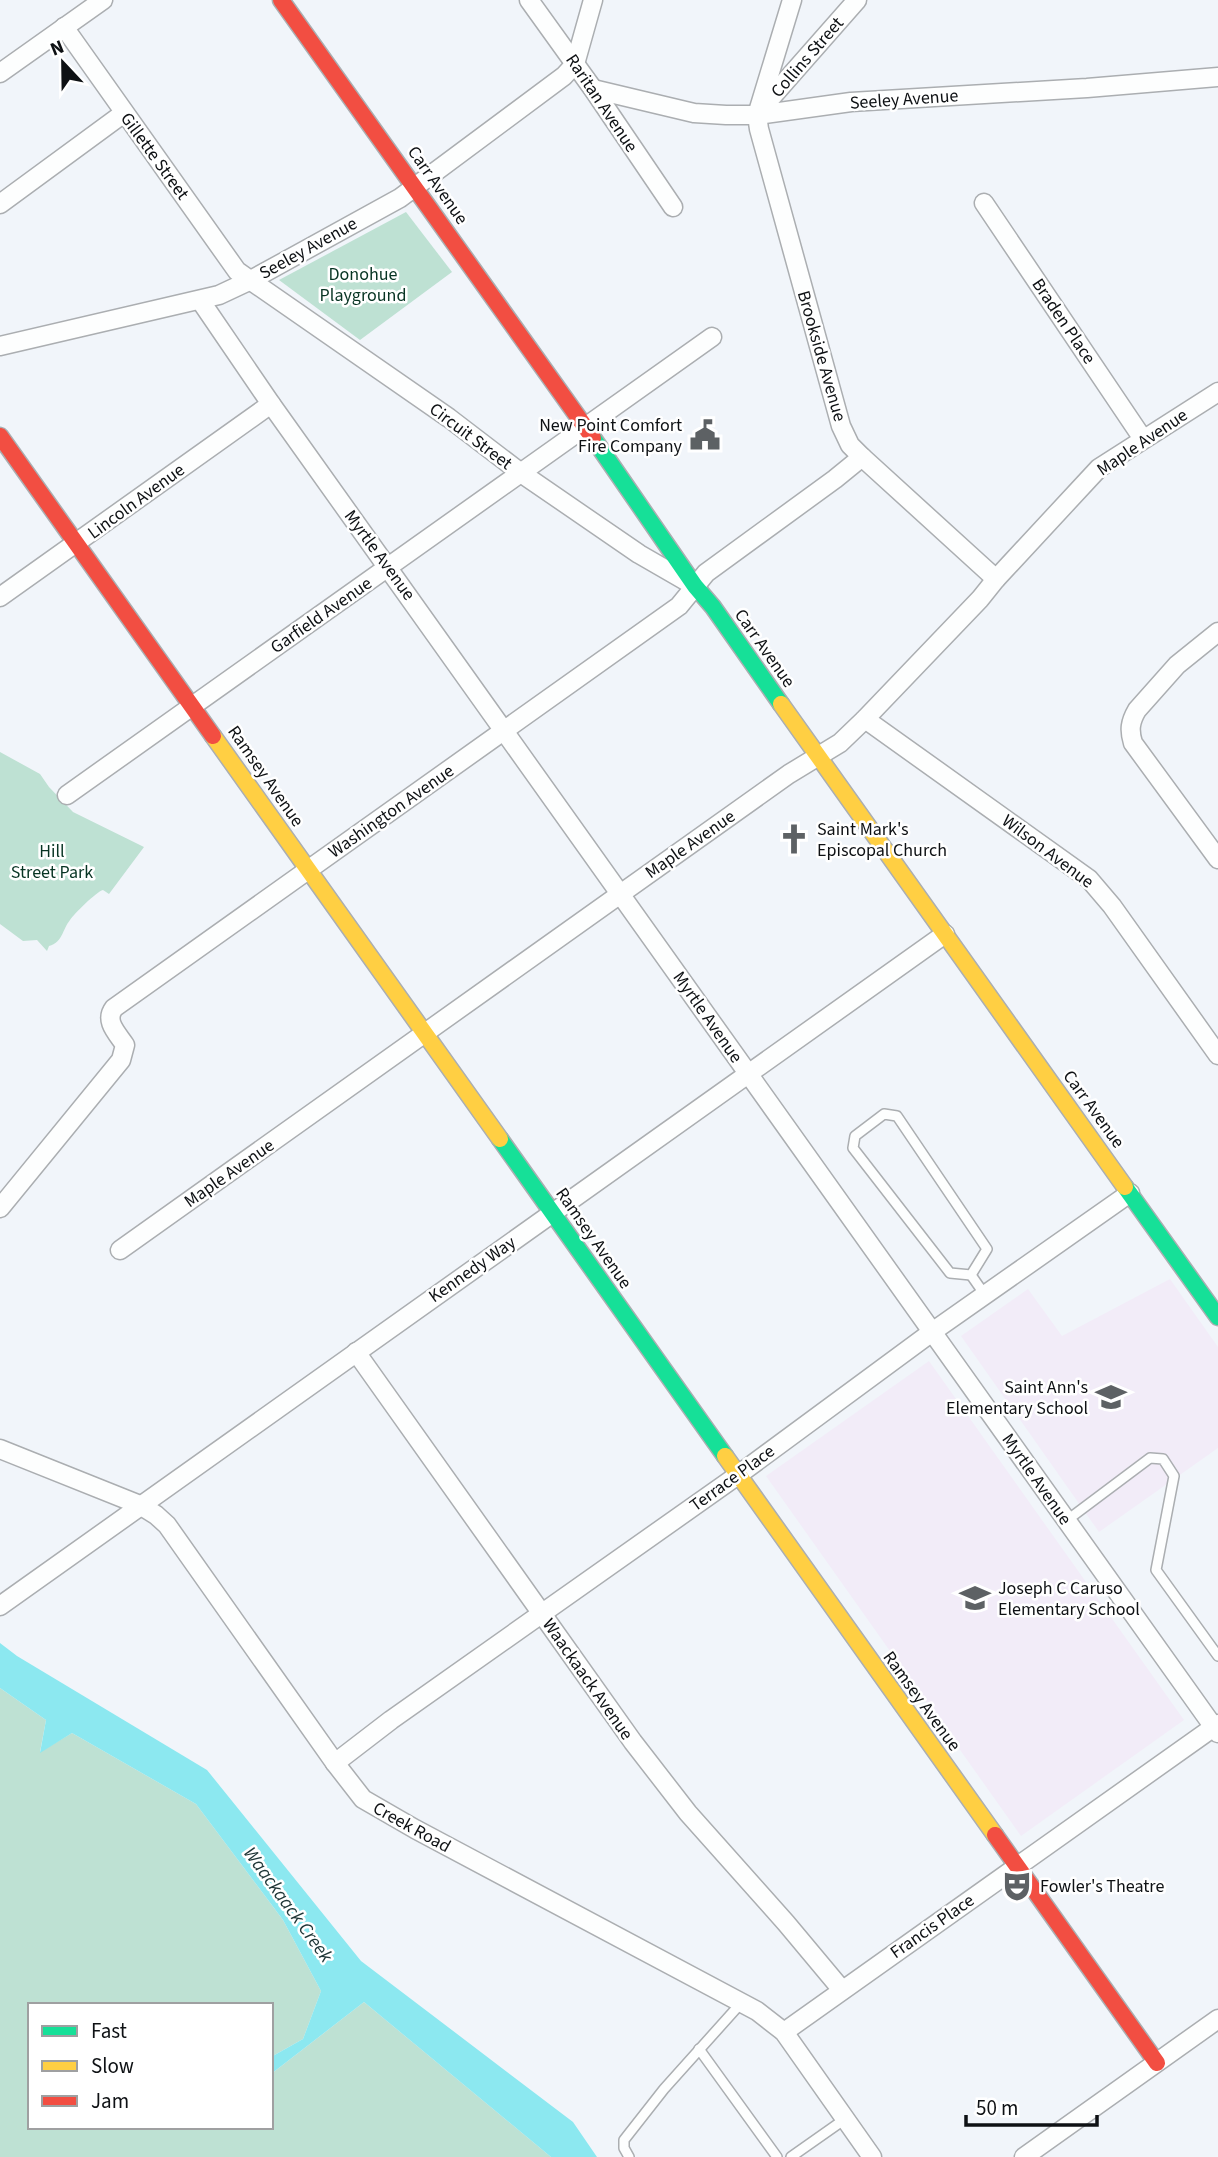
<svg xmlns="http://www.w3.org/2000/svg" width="1218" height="2157" viewBox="0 0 1218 2157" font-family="'Source Sans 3',sans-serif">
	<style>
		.education { fill: #f2ecf8 }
		.green { fill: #bee1d3 }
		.water { fill: #8ce8f0 }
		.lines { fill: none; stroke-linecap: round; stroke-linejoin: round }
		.lane-casing { stroke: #abaeb1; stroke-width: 12 }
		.street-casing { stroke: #abaeb1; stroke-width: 21 }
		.fast-casing { stroke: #abaeb1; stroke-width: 19 }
		.slow-casing { stroke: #abaeb1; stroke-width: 19 }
		.jam-casing { stroke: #abaeb1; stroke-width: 19 }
		.lane { stroke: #fdfefe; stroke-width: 9 }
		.street { stroke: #fdfefe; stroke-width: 18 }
		.fast { stroke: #16e098; stroke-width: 16 }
		.slow { stroke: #ffcf43; stroke-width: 16 }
		.jam { stroke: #f24e42; stroke-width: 16 }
		.labels { text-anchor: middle; stroke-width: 5; stroke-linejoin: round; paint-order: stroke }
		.street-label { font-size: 18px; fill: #0e1114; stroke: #fff }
		.park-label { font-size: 18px; fill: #073423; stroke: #fff }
		.poi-label { font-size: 18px; fill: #0e1114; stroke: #fff; text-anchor: start }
		.water-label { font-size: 19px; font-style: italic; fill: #203738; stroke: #fff }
	</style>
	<rect width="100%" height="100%" fill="#f1f5fa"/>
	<!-- education -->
	<g class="education">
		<path d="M1170,1279L1218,1347V1448L1099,1532L961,1336L1028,1289L1062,1336Z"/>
		<path d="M929,1361L1184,1720L1021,1836L766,1476Z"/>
	</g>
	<!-- green -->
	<g class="green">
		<path d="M406,212L452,272L360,340L279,280Z"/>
		<path d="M0,752L40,774L49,787L73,812L144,847L109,894L103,890C96,892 74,914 70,920C62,930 63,942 49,946L47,951L37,940L23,941L0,924Z"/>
		<path d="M0,1688L46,1720L40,1752L72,1733L196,1804L283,1920L321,1991L303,2039L271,2057V2005H30V2127H271V2074L364,2002L551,2157H0Z"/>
	</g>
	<!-- water -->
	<path class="water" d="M0,1643L17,1656L207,1770L361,1961L573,2122L597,2157H551L364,2002L271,2074V2057L303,2039L321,1991L283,1920L196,1804L72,1733L40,1753L46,1720L0,1688Z"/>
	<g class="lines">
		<!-- lane casing -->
		<g class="lane-casing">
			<g id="lane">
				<path d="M884,1114L897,1116L987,1249L971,1275L950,1273L853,1148L855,1136Z"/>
				<path d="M971,1275L985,1295"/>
				<path d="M1066,1521L1150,1458L1163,1459L1174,1476L1156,1570L1218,1656"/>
				<path d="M699,2049L777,2157"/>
				<path d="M629,2157L624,2148V2140L664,2089L742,2002"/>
				<path d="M791,2157L845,2119"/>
			</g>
		</g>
		<!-- street casing -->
		<g class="street-casing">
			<g id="street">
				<path d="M529,0L593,89L673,207"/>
				<path d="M792,0L757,115L759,129L841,426L850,445L862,457L996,579"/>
				<path d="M64,27L237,271L449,418L521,473L639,554L691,584"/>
				<path d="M0,73L103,0"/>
				<path d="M593,89L694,113L726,115H757L851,102L1087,88L1218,77"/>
				<path d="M762,108L857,0"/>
				<path d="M984,203L1143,439"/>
				<path d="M0,204L124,113"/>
				<path d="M200,300L271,404L1218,1733"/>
				<path d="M0,346L219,295L251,280L400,198L564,76L575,64L593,0"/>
				<path d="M0,597L271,404"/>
				<path d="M1218,632L1177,665L1137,710C1130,722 1129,730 1133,743L1218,859"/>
				<path d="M865,719L1089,879L1112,906L1218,1055"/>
				<path d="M67,795L712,337"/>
				<path d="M0,1208L121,1060L125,1045C117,1033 104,1021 114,1008L679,606L706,573L835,479L862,457"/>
				<path d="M120,1250L789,774L840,743L865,719L980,599L996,579L1099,468L1218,392"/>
				<path d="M356,1352L633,1742L688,1813L786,1923L842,1990"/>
				<path d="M0,1449L140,1505L156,1515L167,1525L335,1763L363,1799L415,1829L757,2011L784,2032L872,2157"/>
				<path d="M0,1606L945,934"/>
				<path d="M335,1763L391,1720L738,1475L932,1332L1130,1193"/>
				<path d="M784,2032L1218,1724"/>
				<path d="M1024,2157L1218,2019"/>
			</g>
		</g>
		<!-- fast casing -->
		<g class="fast-casing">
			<g id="fast">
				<path d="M593,438L695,586L713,607L781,704"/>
				<path d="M500,1139L725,1456"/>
				<path d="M1125,1187L1218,1317"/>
			</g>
		</g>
		<!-- slow casing -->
		<g class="slow-casing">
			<g id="slow">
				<path d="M781,704L1125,1187"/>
				<path d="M213,736L500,1139"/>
				<path d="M725,1456L995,1835"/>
			</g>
		</g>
		<!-- jam casing -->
		<g class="jam-casing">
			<g id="jam">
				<path d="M281,0L593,438"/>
				<path d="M0,436L213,736"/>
				<path d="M995,1835L1157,2063"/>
			</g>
		</g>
		<!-- lane -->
		<use href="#lane" class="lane"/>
		<!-- street -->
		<use href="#street" class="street"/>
		<!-- fast -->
		<use href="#fast" class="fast"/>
		<!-- slow -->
		<use href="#slow" class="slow"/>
		<!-- jam -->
		<use href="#jam" class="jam"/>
	</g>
	<!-- icons -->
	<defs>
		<g id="civic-bare" transform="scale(2.415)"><path d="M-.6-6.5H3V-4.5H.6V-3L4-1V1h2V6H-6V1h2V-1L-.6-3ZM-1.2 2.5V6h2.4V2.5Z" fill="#5d6164" stroke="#fff" stroke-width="2.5" paint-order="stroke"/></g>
		<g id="church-bare" transform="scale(2.415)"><path d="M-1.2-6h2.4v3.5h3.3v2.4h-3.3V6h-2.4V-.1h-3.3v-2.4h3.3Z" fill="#5d6164" stroke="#fff" stroke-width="2.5" paint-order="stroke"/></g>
		<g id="school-bare" transform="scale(2.415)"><path d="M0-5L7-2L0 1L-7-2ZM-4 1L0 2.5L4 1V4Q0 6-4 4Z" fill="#5d6164" stroke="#fff" stroke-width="2.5" paint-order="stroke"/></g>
		<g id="theatre-bare" transform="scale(2.415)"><path d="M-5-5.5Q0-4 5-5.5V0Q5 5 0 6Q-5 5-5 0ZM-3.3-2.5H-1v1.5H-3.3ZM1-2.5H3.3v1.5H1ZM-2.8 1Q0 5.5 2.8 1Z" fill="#5d6164" stroke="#fff" stroke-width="2.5" paint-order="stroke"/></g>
	</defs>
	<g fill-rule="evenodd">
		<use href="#civic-bare" x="705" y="435"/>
		<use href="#church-bare" x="794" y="839"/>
		<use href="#school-bare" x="1111" y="1397"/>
		<use href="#school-bare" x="975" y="1598"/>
		<use href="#theatre-bare" x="1017" y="1886"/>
	</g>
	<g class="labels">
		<!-- street labels -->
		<g class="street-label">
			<text transform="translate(807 57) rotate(-49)" y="6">Collins Street</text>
			<text transform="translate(904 99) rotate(-4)" y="6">Seeley Avenue</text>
			<text transform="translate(602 103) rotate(56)" y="6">Raritan Avenue</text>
			<text transform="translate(155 156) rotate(54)" y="6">Gillette Street</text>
			<text transform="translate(438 185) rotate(55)" y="6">Carr Avenue</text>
			<text transform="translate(308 248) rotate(-29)" y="6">Seeley Avenue</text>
			<text transform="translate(1064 321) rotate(56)" y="6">Braden Place</text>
			<text transform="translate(822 356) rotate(74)" y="6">Brookside Avenue</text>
			<text transform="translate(471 436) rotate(37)" y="6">Circuit Street</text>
			<text transform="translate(1142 442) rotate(-34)" y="6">Maple Avenue</text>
			<text transform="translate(136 501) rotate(-36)" y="6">Lincoln Avenue</text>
			<text transform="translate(380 555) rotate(54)" y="6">Myrtle Avenue</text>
			<text transform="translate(321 615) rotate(-35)" y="6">Garfield Avenue</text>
			<text transform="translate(765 648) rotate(55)" y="6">Carr Avenue</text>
			<text transform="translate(266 776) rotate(55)" y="6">Ramsey Avenue</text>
			<text transform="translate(391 811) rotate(-35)" y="6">Washington Avenue</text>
			<text transform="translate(690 844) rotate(-35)" y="6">Maple Avenue</text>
			<text transform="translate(1048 851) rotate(37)" y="6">Wilson Avenue</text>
			<text transform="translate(708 1017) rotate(55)" y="6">Myrtle Avenue</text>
			<text transform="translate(1094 1109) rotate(54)" y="6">Carr Avenue</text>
			<text transform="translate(229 1173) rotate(-35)" y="6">Maple Avenue</text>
			<text transform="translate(594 1238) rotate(55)" y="6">Ramsey Avenue</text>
			<text transform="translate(472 1269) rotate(-35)" y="6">Kennedy Way</text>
			<text transform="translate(732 1478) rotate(-36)" y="6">Terrace Place</text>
			<text transform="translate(1037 1479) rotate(55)" y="6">Myrtle Avenue</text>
			<text transform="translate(588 1679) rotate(55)" y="6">Waackaack Avenue</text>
			<text transform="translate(922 1701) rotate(54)" y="6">Ramsey Avenue</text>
			<text transform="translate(412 1827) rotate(29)" y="6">Creek Road</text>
			<text transform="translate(932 1926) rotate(-35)" y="6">Francis Place</text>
		</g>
		<!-- park labels -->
		<g class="park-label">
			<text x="363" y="280">Donohue<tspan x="363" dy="21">Playground</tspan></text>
			<text x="52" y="857">Hill<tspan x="52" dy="21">Street Park</tspan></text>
		</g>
		<!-- poi labels -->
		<g class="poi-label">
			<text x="682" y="431" text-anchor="end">New Point Comfort<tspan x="682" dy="21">Fire Company</tspan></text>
			<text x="817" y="835">Saint Mark's<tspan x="817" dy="21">Episcopal Church</tspan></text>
			<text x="1088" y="1393" text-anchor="end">Saint Ann's<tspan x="1088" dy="21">Elementary School</tspan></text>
			<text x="998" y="1594">Joseph C Caruso<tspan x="998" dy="21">Elementary School</tspan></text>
			<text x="1040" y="1892">Fowler's Theatre</text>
		</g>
		<!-- water labels -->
		<g class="water-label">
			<text transform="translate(289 1904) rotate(54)" y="7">Waackaack Creek</text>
		</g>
	</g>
	<!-- legend -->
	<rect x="28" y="2003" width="245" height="126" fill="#ffffff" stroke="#9fa0a1" stroke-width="2"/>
	<rect x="42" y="2026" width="35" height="10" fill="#16e098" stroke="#9fa0a1" stroke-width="2"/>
	<text x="91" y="2038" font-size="21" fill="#0e1114">Fast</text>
	<rect x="42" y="2061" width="35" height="10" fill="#ffcf43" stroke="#9fa0a1" stroke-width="2"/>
	<text x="91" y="2073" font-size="21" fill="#0e1114">Slow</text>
	<rect x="42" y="2096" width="35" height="10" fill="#f24e42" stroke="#9fa0a1" stroke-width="2"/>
	<text x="91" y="2108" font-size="21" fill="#0e1114">Jam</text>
	<!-- north arrow -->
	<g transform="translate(63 63) rotate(338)" stroke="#ffffff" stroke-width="5" paint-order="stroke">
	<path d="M0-5L12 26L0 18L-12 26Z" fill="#0e1114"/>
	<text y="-10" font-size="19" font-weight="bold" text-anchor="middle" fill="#0e1114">N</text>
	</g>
	<!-- scale -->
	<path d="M966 2115v10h131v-10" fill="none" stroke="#0e1114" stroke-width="3.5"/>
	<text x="976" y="2115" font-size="21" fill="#0e1114" stroke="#ffffff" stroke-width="5" paint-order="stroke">50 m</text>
</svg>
